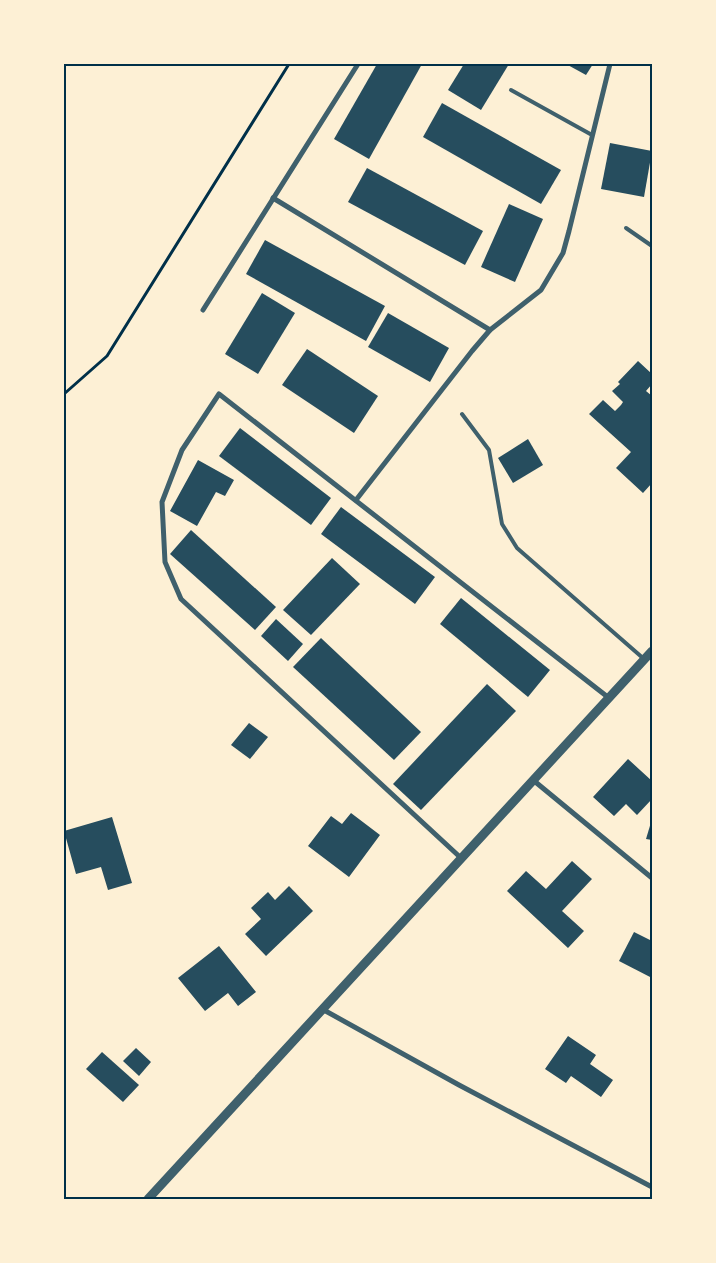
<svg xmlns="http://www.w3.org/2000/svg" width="716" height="1263" viewBox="0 0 716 1263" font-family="Manrope,sans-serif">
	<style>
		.building { fill: #264d5e }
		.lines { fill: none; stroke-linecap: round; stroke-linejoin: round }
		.path { stroke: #003049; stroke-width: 3 }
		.service { stroke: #3f606c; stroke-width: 4 }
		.minor { stroke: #3f606c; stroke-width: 5 }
		.tertiary { stroke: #3f606c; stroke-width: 9 }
		.neatline { fill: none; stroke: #003049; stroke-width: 2 }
	</style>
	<rect width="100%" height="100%" fill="#fdf0d5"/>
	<!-- building -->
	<g class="building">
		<path d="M377,64H422L369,159L334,139Z"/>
		<path d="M464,64H509L481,110L448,90Z"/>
		<path d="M566,64H593L586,75Z"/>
		<path d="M442,103L561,170L541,204L423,137Z"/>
		<path d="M610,143L652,151L644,197L601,189Z"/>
		<path d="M367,168L483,231L465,265L348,202Z"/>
		<path d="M509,204L543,219L515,282L481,267Z"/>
		<path d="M265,240L385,306L366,341L246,274Z"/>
		<path d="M262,293L295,313L258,374L225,354Z"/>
		<path d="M388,313L449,348L430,382L368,347Z"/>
		<path d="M307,349L378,396L354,433L282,385Z"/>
		<path d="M638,361L652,374V384L646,391L652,396V483L643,493L616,468L631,452L589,414L603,400L615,411L621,405L623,402L612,391L620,384L618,382Z"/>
		<path d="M240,428L331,498L311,525L219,456Z"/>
		<path d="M528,439L543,465L513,483L498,458Z"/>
		<path d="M198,460L234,480L225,496L216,492L197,526L170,511Z"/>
		<path d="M341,507L435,577L415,604L321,534Z"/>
		<path d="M191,530L276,607L255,630L170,554Z"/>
		<path d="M332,558L360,584L311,635L283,610Z"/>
		<path d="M461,598L550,670L528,697L440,624Z"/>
		<path d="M276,619L303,644L288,661L261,636Z"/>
		<path d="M321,638L421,732L394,760L293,667Z"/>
		<path d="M487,684L516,711L421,810L393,784Z"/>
		<path d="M249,723L268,737L250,759L231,745Z"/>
		<path d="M628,759L652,781V799L637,815L626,804L614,816L593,797Z"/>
		<path d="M351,813L380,835L349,877L308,846L331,816L342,824Z"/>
		<path d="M112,817L132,883L108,890L101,867L76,874L64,831Z"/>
		<path d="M652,819V840L646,839Z"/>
		<path d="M572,861L592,879L562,911L584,931L568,948L507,891L526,871L546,889Z"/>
		<path d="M289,886L313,911L266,956L245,934L261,919L251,908L268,892L275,900Z"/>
		<path d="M634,932L652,941V978L619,961Z"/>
		<path d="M219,946L256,992L238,1006L228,993L205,1011L178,978Z"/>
		<path d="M568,1036L596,1055L590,1064L613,1080L601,1097L571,1076L566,1083L545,1069Z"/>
		<path d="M136,1048L151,1062L139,1076L123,1061Z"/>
		<path d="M102,1052L139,1085L123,1102L86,1069Z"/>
	</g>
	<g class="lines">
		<!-- path -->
		<path class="path" d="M64,394L107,356L289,64"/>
		<!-- service -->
		<g class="service">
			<path d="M511,90L592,135"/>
			<path d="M626,228L652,246"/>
			<path d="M462,414L489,450L502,524L517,548L644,659"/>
		</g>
		<!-- minor -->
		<g class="minor">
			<path d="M273,198L490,330"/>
			<path d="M203,310L358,64"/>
			<path d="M356,500L472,351L490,330L541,290L563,253L569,231L610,64"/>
			<path d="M533,780L652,878"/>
			<path d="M461,858L181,599L165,562L162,502L182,450L219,394L609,698"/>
			<path d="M322,1009L459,1085L652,1187"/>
		</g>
		<!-- tertiary -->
		<path class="tertiary" d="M148,1199L652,651"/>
	</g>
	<!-- border -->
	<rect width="716" height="1263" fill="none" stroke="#fdf0d5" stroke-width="130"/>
	<rect x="65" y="65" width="586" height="1133" class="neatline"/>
</svg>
